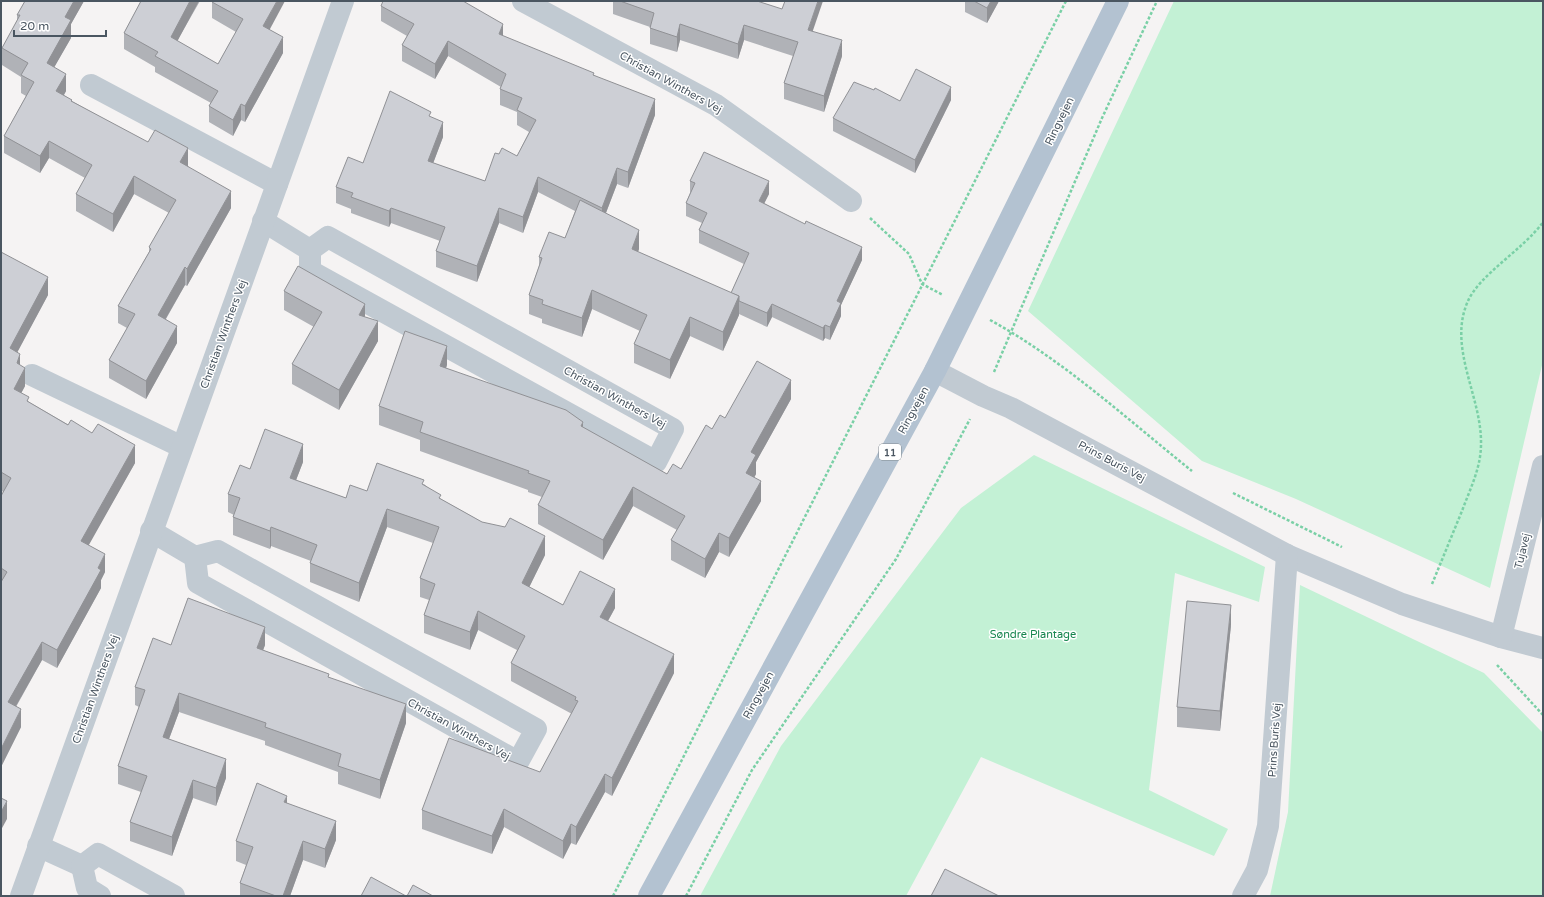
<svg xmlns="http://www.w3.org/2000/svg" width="1544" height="897" viewBox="0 0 1544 897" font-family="'Varela Round',sans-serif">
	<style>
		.green { fill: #c3f1d5 }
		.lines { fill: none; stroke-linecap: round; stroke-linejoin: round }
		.path { stroke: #7ad0a6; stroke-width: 2.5; stroke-dasharray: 3 2; stroke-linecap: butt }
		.minor { stroke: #c1cad2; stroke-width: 22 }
		.major { stroke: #b3c2d1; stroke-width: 22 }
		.wall { fill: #b0b2b7 }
		.shaded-wall { fill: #909195 }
		.building { fill: #cdcfd5; stroke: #909195 }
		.labels { text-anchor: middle; stroke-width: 3; stroke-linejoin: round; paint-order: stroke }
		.shield { fill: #fff; stroke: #808990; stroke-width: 1 }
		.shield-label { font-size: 10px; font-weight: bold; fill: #4a5661 }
		.street-label { font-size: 11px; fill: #4a5661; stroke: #fff }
		.park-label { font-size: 11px; fill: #17864f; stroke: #fff }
	</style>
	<rect width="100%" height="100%" fill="#f5f3f3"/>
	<!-- green -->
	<g class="green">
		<path d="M1174,1H1543V361L1490,588L1296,499L1202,461L1028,311Z"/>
		<path d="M1034,455L1265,567L1259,602L1175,573L1149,790L1228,829L1214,856L981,757L906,896H700L781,746L961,508Z"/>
		<path d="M1300,585L1484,673L1543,733V896H1270L1288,812Z"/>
	</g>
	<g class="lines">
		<!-- path -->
		<g class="path">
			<path d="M870,218L909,254L922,284L943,295"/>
			<path d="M990,320C1063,360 1127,419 1192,471"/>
			<path d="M994,372L1102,118L1157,1"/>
			<path d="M1233,493L1342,547"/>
			<path d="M1432,584C1442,560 1452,535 1462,511C1470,489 1481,468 1481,444C1482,397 1447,347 1468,301C1480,274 1524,249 1543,222"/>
			<path d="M1497,665L1543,715"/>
			<path d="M613,896L1066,1"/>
			<path d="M686,896L752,770L896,559L970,419"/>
		</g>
		<!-- minor -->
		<g class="minor">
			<path d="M523,1L716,105L851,201"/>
			<path d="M91,85L277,184"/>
			<path d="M263,221L310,250V271L656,462L673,429L328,237L310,250"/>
			<path d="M935,371L983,396L1011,408L1287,555L1402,604L1501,637L1543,648"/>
			<path d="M32,375L182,447"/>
			<path d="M151,531L195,557L218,551L536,729L518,762L198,583L195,557"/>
			<path d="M1501,637L1543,466"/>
			<path d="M38,846L82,866"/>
			<path d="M82,866L98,854L174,896"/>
			<path d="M82,866L87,888L100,896"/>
			<path d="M21,896L343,1"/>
			<path d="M1243,896L1257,870L1268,826L1287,555"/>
		</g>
		<!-- major -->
		<path class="major" d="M649,896L935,371L1118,1"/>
	</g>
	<!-- wall -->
	<g class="wall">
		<path d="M25,1H84L71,24V38L54,67L66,91L64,95L72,101L188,166L231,208L187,286L185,285L166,319L177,343L146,399L109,378V360L127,328L118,323V306L149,252V247L169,213L134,194L113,232L76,211V194L85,178L49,158L40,173L4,153V136L26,96L21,93V77L2,65V48L17,21V15Z"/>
		<path d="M141,1H200L177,41L218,64L236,32L212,18V2L270,30L283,53L245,122L241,120L233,136L209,122V106L211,103L155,72V67L124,49V33Z"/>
		<path d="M613,1H757L813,31L842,56L824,112L784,99V83L793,56L744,40L738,59L680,40L677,52L650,44V27L613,14Z"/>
		<path d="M965,1H999L987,23L965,12Z"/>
		<path d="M381,6L503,36L594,75L655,115L628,188L617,184L606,213L639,249L638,252L731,293L744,264L699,243V230L702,223L686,216V203L690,193V181L769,194L764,203L862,260L841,305V316L830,340L825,338L823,341L772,317L767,327L739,314V315L723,351L690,336L670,379L634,363V344L640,331L592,309L582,337L542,323V319L529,314V295L539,266V257L565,238L575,211L538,192L523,233L499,223L477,282L436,267V251L440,241L391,223L389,227L351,213V209L336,203V187L363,163L431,117L443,137L433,163L485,181L499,154L517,156L529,132L517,125V112L500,105V89L501,87L448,56L435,79L402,61V45L407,36L381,21Z"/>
		<path d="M951,100L915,173L833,131V118L900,101Z"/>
		<path d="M1,252L48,295L17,352L25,386L21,393L29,402L135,463L88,545L105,572L101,580V588L57,668L42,660L16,707L21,727L1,767V496L3,492L1,490Z"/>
		<path d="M284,291L365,317L378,341L339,410L292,384V364L314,327L284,310Z"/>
		<path d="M447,365L446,368L583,428L667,474L681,469L712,429L725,418L791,399L756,462V474L754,478L761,501L729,557L719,552L705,578L671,560V540L677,530L633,506L603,560L538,524V505L542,497L528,492V490L420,451V440L379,425V406Z"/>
		<path d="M303,462L296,480L346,498L367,491L424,484L441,499L482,522L545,555L529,587L563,605L615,608L608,621L674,673L612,796L605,792L576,845L571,843L563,859L504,827L492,854L422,829V810L540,772L572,714L511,681V663L517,650L478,630L470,650L424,633V615L429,600L420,597V578L433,543L387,527L359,602L310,582V563L311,561L271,546L270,549L233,535V517L234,515L228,512V494L250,469Z"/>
		<path d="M1231,625L1220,731L1177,727V707Z"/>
		<path d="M171,645H265L263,650L329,677L406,723L380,799L338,784V772L265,745V741L179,712L169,739L226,778L216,806L193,798L172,856L130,841V822L141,792L118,784V766L139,707L135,705V687Z"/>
		<path d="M287,803L336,840L325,868L303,860L290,896H240V883L246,865L236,861V841Z"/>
	</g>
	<!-- shaded-wall -->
	<g class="shaded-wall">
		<path d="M74,1H84L71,24V38L47,80V63L65,17Z"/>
		<path d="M190,1H199L171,53V37Z"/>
		<path d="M277,1H285L263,42V26Z"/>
		<path d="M818,1H823L808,45V30Z"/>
		<path d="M991,1H999L987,23V8Z"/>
		<path d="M503,24V39L499,34Z"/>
		<path d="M680,24V40L677,52V37Z"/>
		<path d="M744,25V40L738,59V44Z"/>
		<path d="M283,37V53L245,122V106Z"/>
		<path d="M842,40V56L824,112V96Z"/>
		<path d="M448,41V56L435,79V64Z"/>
		<path d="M66,74V91L56,109V91Z"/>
		<path d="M951,87V100L915,173V160Z"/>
		<path d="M655,99V115L628,188V172Z"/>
		<path d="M241,104V120L233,136V120Z"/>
		<path d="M443,122V137L428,177V161Z"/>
		<path d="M49,141V158L40,173V156Z"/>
		<path d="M188,148V166L180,180V162Z"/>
		<path d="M617,168V184L602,223V208Z"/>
		<path d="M134,176V194L113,232V214Z"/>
		<path d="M538,177V192L523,233V217Z"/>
		<path d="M769,181V194L759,214V201Z"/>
		<path d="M231,191V208L187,286V269Z"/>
		<path d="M391,208V223L389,227V211Z"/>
		<path d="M499,208V223L477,282V266Z"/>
		<path d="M639,230V249L632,268V249Z"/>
		<path d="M862,247V260L841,305V316L830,340V327L837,301Z"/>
		<path d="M185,267V285L158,332V315Z"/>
		<path d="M48,277V295L10,366V348Z"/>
		<path d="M592,290V309L582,337V318Z"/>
		<path d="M739,296V315L723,351V332Z"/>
		<path d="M365,304V324L359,315Z"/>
		<path d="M772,304V317L767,327V313Z"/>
		<path d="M690,317V336L670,379V360Z"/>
		<path d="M378,321V341L339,410V390Z"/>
		<path d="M825,325V338L823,341V328Z"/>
		<path d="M177,326V343L146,399V381Z"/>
		<path d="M447,346V365L440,385V366Z"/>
		<path d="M20,354V372L17,363Z"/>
		<path d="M25,368V386L14,407V389Z"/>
		<path d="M791,380V399L756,462V474L746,492V473L751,452Z"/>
		<path d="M583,422V441L581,426Z"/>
		<path d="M303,444V462L290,496V478Z"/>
		<path d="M135,445V463L81,559V541Z"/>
		<path d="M761,481V501L729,557V538Z"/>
		<path d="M633,487V506L603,560V540Z"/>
		<path d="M387,509V527L359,602V583Z"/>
		<path d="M271,527V546L270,549V531Z"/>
		<path d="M719,533V552L705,578V559Z"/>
		<path d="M545,536V555L522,602V583Z"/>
		<path d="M105,554V572L101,580V588L57,668V650Z"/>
		<path d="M615,589V608L600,635V617Z"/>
		<path d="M1231,605V625L1220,731V711Z"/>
		<path d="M478,611V630L470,650V632Z"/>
		<path d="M265,627V645L257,666V648Z"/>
		<path d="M42,642V660L8,720V702Z"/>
		<path d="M674,654V673L612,796V778Z"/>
		<path d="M179,693V712L163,755V737Z"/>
		<path d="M406,704V723L380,799V780Z"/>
		<path d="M21,709V727L1,767V749Z"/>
		<path d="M226,759V778L216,806V788Z"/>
		<path d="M605,774V792L576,845V827Z"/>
		<path d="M193,780V798L172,856V837Z"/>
		<path d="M287,796V816L284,802Z"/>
		<path d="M7,801V819L1,830V812Z"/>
		<path d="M504,809V827L492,854V836Z"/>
		<path d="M336,821V840L325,868V849Z"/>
		<path d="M571,824V843L563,859V841Z"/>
		<path d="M303,841V860L290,896H283Z"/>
	</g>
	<!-- building -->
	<g class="building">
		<path d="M25,1H74L65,17L71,20L47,63L66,74L56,91L72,100L71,101L148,142L155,130L188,148L180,162L231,191L187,269L185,267L158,315L177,326L146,381L109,360L135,314L118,306L151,249L149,247L176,200L134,176L113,214L76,194L92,165L49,141L40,156L4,136L34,82L21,75L28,63L2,48L20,15H17Z"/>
		<path d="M141,1H190L171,37L218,64L243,19L212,2L213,1H277L263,26L283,37L245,106L241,104L233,120L209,106L218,91L155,56L158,52L124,33Z"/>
		<path d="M383,1H463L503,24L499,34L594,73L593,75L655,99L628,172L617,168L602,208L538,177L523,217L499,208L477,266L436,251L445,227L391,208L389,211L351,197L353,193L336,187L348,157L363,163L390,91L431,112L429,116L443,122L428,161L485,181L495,153L499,154L502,148L517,156L536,120L517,110L522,98L500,89L506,74L448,41L435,64L402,45L414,24L381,6Z"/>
		<path d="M620,1H757L782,9L785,1H818L808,30L842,40L824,96L784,83L798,42L744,25L738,44L680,24L677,37L650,28L654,13Z"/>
		<path d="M974,1H991L987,8Z"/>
		<path d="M916,69L951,87L915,160L833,118L854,82L874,90L875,88L900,101Z"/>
		<path d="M704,152L769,181L759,201L805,224L806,221L862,247L837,301L841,303L830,327L825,325L823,328L772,304L767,313L739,301V296L731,293L749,253L699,230L707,213L686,203L695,183L690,181Z"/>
		<path d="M580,200L639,230L632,249L739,296L723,332L690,317L670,360L634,344L647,315L592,290L582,318L542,304L543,300L529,295L542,258L539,257L549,232L565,238Z"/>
		<path d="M1,252L48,277L10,348L20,354L17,363L25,368L14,389L29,397L27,401L68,425L71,420L92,433L98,424L135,445L81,541L105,554L98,568L101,570L57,650L42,642L8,702L21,709L1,749V582L7,572L1,568V496L11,478L1,472Z"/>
		<path d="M298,266L365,304L359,315L378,321L339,390L292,364L322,312L284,291Z"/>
		<path d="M405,331L447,346L440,366L566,410L583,422L581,426L667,474L673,464L681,469L706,425L712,429L720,415L725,418L757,361L791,380L751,452L756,455L746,473L761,481L729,538L719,533L705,559L671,540L685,516L633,487L603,540L538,505L550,481L528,473L529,471L420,432L423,422L379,406Z"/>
		<path d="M265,429L303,444L290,478L346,498L350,485L367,491L377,463L424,480L422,484L441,495L439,498L482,522L505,527L510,518L545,536L522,583L563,605L580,571L615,589L600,617L674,654L612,778L605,774L576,827L571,824L563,841L504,809L492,836L422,810L449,738L540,772L578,701L575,700L576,697L511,663L525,636L478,611L470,632L424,615L435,584L420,578L439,527L387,509L359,583L310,563L317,545L271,527L270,531L233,517L240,498L228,494L240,465L250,469Z"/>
		<path d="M188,598L265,627L257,648L329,674L328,677L406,704L380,780L338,766L341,754L265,727L266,723L179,693L163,737L226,759L216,788L193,780L172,837L130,822L147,776L118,766L145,690L135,687L153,638L171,645Z"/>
		<path d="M1187,601L1231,605L1220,711L1177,707Z"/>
		<path d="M257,783L287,796L284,802L336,821L325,849L303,841L283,896H276L240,883L253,847L236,841Z"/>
		<path d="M1,798L7,801L1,812Z"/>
		<path d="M945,869L999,896H931Z"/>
		<path d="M371,877L406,896H361Z"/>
		<path d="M413,885L433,896H407Z"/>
	</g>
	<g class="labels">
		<!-- shield labels -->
		<rect class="shield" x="879" y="444" width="22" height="16" rx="3"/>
		<g class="shield-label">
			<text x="890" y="456">11</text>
		</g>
		<!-- street labels -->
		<g class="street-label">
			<text transform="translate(671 82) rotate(29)" y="4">Christian Winthers Vej</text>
			<text transform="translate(1059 121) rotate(-64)" y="4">Ringvejen</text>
			<text transform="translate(223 334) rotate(-70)" y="4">Christian Winthers Vej</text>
			<text transform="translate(615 397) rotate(29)" y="4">Christian Winthers Vej</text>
			<text transform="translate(913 410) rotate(-61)" y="4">Ringvejen</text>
			<text transform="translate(1112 461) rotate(28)" y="4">Prins Buris Vej</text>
			<text transform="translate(1522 551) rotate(-76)" y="4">Tujavej</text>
			<text transform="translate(95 689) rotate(-70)" y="4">Christian Winthers Vej</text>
			<text transform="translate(758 695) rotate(-61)" y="4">Ringvejen</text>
			<text transform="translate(459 729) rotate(29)" y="4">Christian Winthers Vej</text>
			<text transform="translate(1274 740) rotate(-86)" y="4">Prins Buris Vej</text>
		</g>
		<!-- park labels -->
		<g class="park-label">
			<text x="1033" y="638">Søndre Plantage</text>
		</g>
	</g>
	<!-- border -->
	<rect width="1544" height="897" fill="none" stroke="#4a5661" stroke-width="4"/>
	<!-- scale -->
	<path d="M14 30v6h92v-6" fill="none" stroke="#4a5661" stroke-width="2"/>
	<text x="20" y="30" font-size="12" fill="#4a5661" stroke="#ffffff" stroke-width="3" paint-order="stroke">20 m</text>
</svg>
